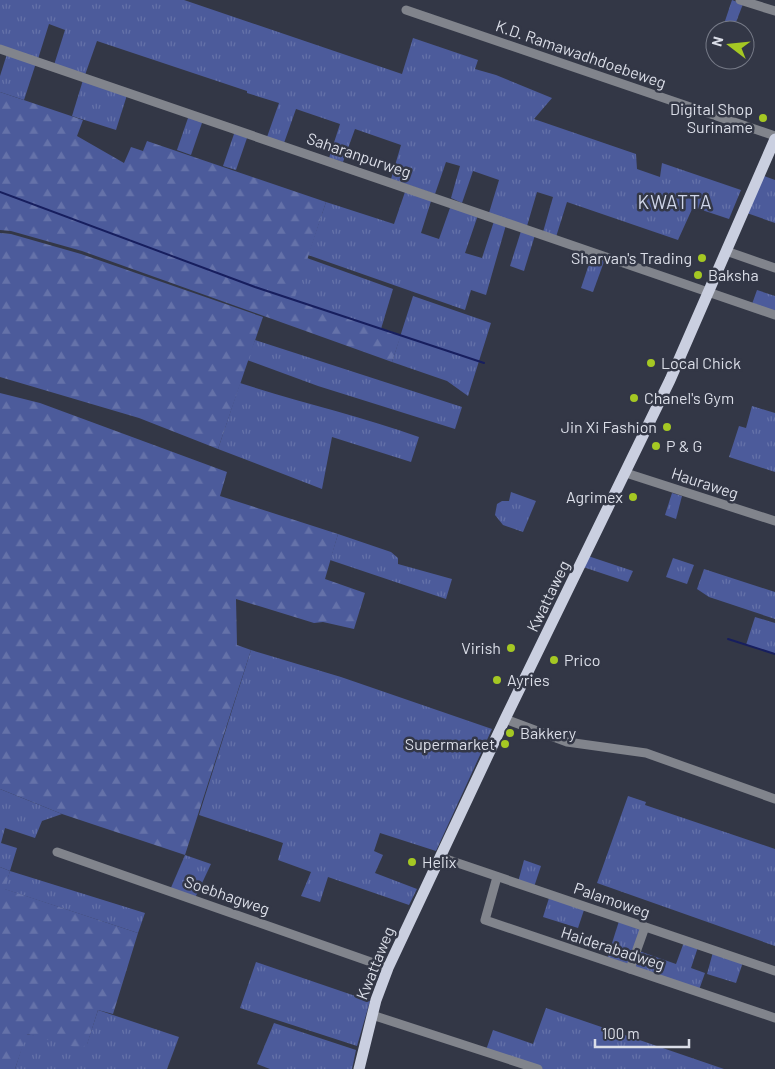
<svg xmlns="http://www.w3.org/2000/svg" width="775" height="1069" viewBox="0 0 775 1069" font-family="Barlow,sans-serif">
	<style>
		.grass { fill: url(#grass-tufts) }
		.forest { fill: url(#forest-firs) }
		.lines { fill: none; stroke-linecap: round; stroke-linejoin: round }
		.stream { stroke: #171e5e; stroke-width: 2 }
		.minor { stroke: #81848c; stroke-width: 9 }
		.major { stroke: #cacfe0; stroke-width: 11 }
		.poi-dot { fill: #a5c823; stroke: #333746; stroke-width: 2 }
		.labels { text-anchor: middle; stroke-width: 5; stroke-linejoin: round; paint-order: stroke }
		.street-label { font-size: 16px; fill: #dbdee8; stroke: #333746 }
		.poi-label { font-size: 16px; fill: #dbdee8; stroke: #333746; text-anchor: start }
		.quarter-label { font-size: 19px; letter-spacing: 1px; fill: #cfd5e8; stroke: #333746 }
	</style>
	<defs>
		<pattern id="grass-tufts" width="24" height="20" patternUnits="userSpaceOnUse" patternTransform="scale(1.25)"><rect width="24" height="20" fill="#4c5b9b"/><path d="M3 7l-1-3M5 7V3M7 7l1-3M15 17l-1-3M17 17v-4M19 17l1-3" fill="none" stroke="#6572a9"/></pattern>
		<pattern id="forest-firs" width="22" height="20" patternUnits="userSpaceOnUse" patternTransform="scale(1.25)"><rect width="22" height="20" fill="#4c5b9b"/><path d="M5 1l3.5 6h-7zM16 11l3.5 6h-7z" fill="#6572a9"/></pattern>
	</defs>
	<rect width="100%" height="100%" fill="#333746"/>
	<!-- grass -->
	<g class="grass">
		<path d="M0,0H184L402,74L413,38L478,60L475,69L496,75L552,98L534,119L636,154L637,169L660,177L662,163L741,190L729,219L693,207L678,240L567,202L556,237L543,232L553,197L537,192L527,226L489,213L499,180L473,171L462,203L451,198L460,166L446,162L435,194L391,179L401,145L355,129L343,162L329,158L340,124L296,109L284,143L267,137L279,103L247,93V91L97,41L85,75L54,65L65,30L49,24L38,59L0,46Z"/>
		<path d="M732,0L743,4L733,30H722Z"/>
		<path d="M7,54L36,63L24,100L0,92V76Z"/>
		<path d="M83,80L127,95L116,130L72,116Z"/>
		<path d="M189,115L203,120L191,155L177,150Z"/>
		<path d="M235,131L248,135L236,170L223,166Z"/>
		<path d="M761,175L775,180V223L744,212Z"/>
		<path d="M406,189L432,198L421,233L439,239L451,205L478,215L465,253L482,258L494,221L506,225L486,295L471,290L465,310L308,255L326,202L394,224Z"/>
		<path d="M521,231L535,235L524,271L510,266Z"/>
		<path d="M592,255L605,259L593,292L581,288Z"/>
		<path d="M307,258L393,289L381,329L293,300Z"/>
		<path d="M757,290L775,296V312L752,304Z"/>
		<path d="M413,296L491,323L468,396L447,381L392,362Z"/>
		<path d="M255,340L462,407L455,429L318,386L247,360Z"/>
		<path d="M240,383C299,402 360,416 419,437L411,462L332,437L322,489L218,449Z"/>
		<path d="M752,406L775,413V472L729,457L739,426L746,428Z"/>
		<path d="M511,492L536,501L523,532L503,525L495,515L497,504L502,501H509Z"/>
		<path d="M672,493L682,496L676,519L665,515Z"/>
		<path d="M338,534L391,552L398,558V564L452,579L446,599L330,560Z"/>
		<path d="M588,556L633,571L628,582L583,567Z"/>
		<path d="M673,558L694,565L687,584L666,577Z"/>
		<path d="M704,569L775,592V619L709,597L697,589Z"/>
		<path d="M755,617L775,623V654L746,645Z"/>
		<path d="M251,650L341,677L492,729L436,851L380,833L374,851L383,855L375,873L417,889L409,905L328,877L320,902L301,896L311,872L278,860L283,843L199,815Z"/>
		<path d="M0,789L62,814L42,821L35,838L5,828L1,843L17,848L10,871L145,913L138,933L4,889L10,871L0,867Z"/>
		<path d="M628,796L646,802L645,805L775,849V946L597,883Z"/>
		<path d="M185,855L211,864L195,898L170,890Z"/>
		<path d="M524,860L541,866L534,887L518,882Z"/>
		<path d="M549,898L584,910L578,928L543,917Z"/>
		<path d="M619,921L641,930L629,964L607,959Z"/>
		<path d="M684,942L698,947L691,968L705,973L699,990L636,970L634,963L639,951L676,964Z"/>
		<path d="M713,952L743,962L736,983L707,974Z"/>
		<path d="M256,962L370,1001L357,1046L240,1008Z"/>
		<path d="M546,1008L724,1069H532L486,1050L493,1030L533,1044Z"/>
		<path d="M98,1010L179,1037L167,1069H15L26,1034L87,1044Z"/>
		<path d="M274,1023L356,1050L352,1069H270L257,1064Z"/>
	</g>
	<!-- forest -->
	<g class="forest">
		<path d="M0,92L83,120L77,136L124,163L131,147L143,151L147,141L326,202L294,300L401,335L392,362L82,251L11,231L0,230Z"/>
		<path d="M0,233L11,234L81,254L263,317L218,449L139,418L0,377Z"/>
		<path d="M0,393L40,403L227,472L220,496L338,534L325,579L365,593L354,629L323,622L314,623L236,599L237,645L251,650L185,855L62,814L0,789Z"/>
		<path d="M0,867L10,871L5,889L138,933L113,1014L98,1010L87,1045L78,1048L27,1034L15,1069H0Z"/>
	</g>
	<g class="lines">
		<!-- stream -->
		<g class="stream">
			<path d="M0,192L255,287L484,363"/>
			<path d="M728,639L775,654"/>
		</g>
		<!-- minor -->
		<g class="minor">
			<path d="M740,0L775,11"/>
			<path d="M406,10L775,136"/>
			<path d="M0,49L775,315"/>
			<path d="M726,251L775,268"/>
			<path d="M626,473L775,521"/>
			<path d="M505,719L567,742L646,753L775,799"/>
			<path d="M57,852L388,968"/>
			<path d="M440,857L775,971"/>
			<path d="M497,877L485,920L775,1018"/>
			<path d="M630,969L645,927"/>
			<path d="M372,1015L538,1069"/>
		</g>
		<!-- major -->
		<path class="major" d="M359,1069L376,1000L388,968L505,719L670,380L775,139"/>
	</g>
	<!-- markers -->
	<g class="poi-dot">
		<circle cx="763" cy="118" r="5"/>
		<circle cx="702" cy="258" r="5"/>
		<circle cx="698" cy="275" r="5"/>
		<circle cx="651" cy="363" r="5"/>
		<circle cx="634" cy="398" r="5"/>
		<circle cx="667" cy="427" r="5"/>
		<circle cx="656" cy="446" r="5"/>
		<circle cx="633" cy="497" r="5"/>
		<circle cx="511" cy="648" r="5"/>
		<circle cx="554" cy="660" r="5"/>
		<circle cx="497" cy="680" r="5"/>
		<circle cx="510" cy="733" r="5"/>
		<circle cx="505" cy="744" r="5"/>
		<circle cx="412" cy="862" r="5"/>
	</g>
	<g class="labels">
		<!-- street labels -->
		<g class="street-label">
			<text transform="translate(581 54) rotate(19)" y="6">K.D. Ramawadhdoebeweg</text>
			<text transform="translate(359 155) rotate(19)" y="6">Saharanpurweg</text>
			<text transform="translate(705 483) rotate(18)" y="6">Hauraweg</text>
			<text transform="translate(548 596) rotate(-64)" y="6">Kwattaweg</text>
			<text transform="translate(227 895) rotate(19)" y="6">Soebhagweg</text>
			<text transform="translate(612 900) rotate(19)" y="6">Palamoweg</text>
			<text transform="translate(613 948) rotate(18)" y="6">Haiderabadweg</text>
			<text transform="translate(375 963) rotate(-68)" y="6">Kwattaweg</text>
		</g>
		<!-- poi labels -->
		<g class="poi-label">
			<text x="753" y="115" text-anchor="end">Digital Shop<tspan x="753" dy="18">Suriname</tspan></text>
			<text x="692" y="264" text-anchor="end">Sharvan's Trading</text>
			<text x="708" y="281">Baksha</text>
			<text x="661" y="369">Local Chick</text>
			<text x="644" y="404">Chanel's Gym</text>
			<text x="657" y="433" text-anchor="end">Jin Xi Fashion</text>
			<text x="666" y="452">P &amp; G</text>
			<text x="623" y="503" text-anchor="end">Agrimex</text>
			<text x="501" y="654" text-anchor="end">Virish</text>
			<text x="564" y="666">Prico</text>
			<text x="507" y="686">Ayries</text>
			<text x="520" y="739">Bakkery</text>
			<text x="495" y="750" text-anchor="end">Supermarket</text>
			<text x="422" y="868">Helix</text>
		</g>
		<!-- quarter labels -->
		<g class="quarter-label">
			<text x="675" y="209">KWATTA</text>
		</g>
	</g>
	<!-- north arrow -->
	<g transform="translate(730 45) rotate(286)"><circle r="24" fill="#333746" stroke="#767a87"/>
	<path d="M0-4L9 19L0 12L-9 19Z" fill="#a5c823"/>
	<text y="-8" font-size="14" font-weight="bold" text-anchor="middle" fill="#dbdee8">N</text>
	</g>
	<!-- scale -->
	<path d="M595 1039v8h94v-8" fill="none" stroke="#dbdee8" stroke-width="2.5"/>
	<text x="602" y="1039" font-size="15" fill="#dbdee8" stroke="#333746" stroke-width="4" paint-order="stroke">100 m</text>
</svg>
